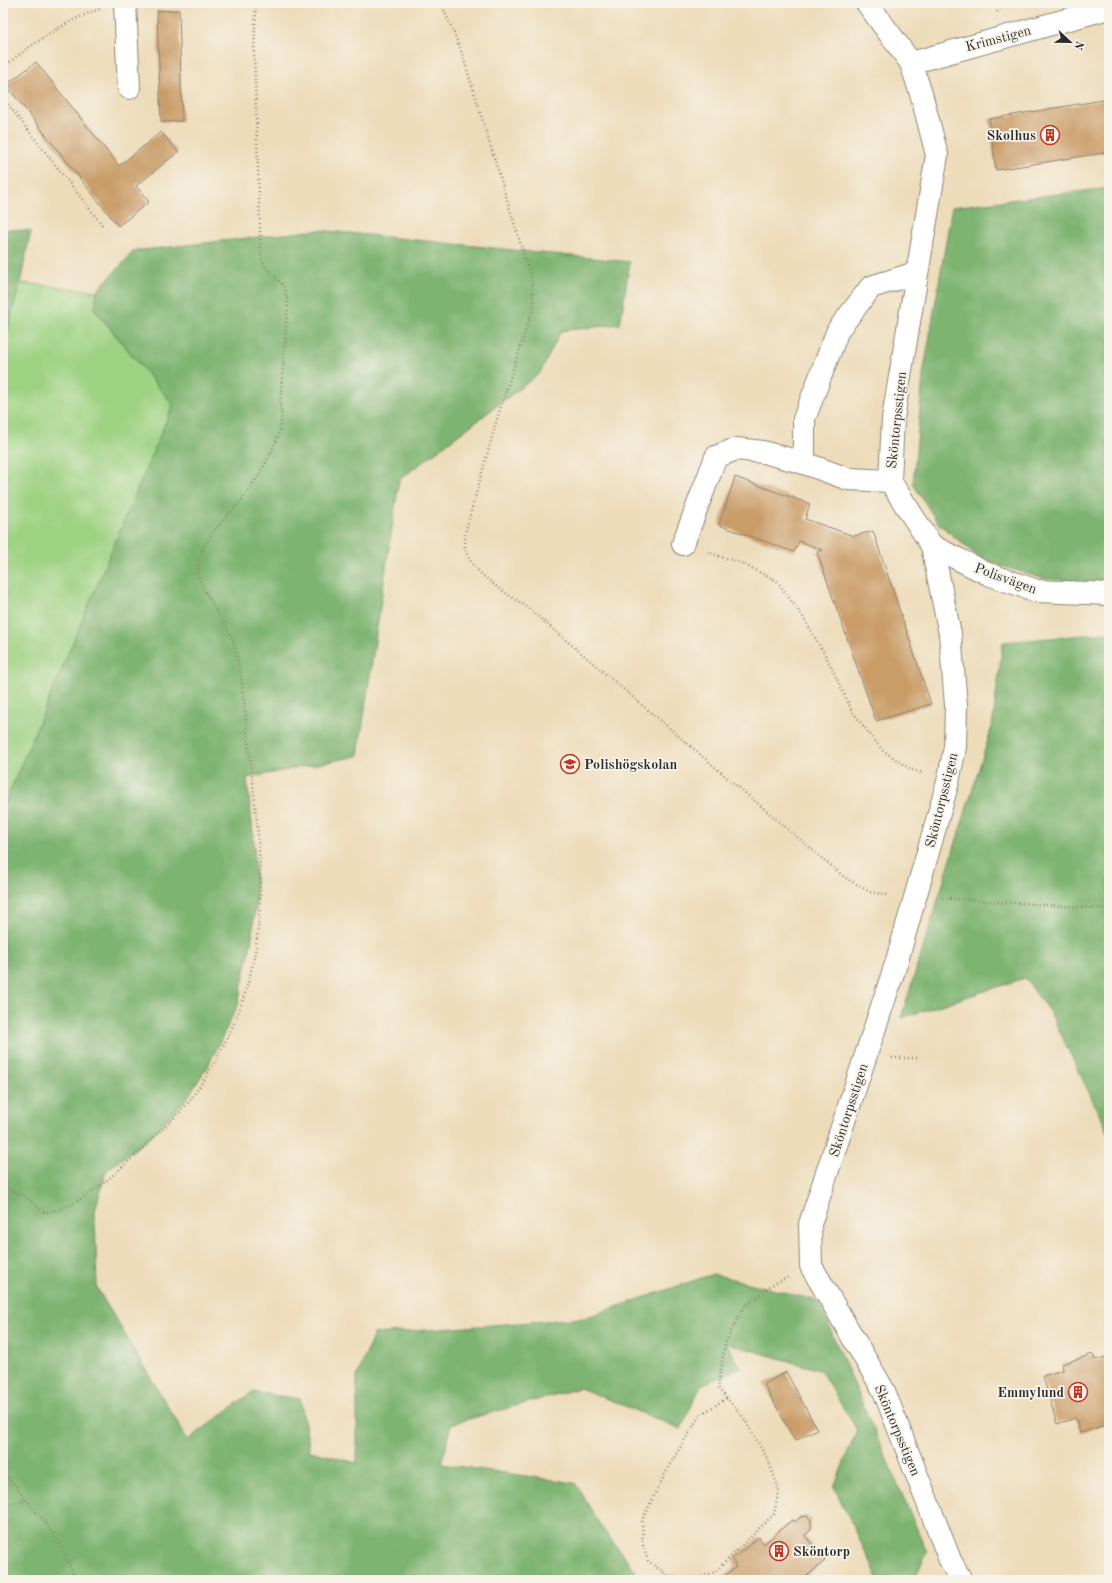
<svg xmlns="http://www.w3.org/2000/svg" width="1112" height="1583" viewBox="0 0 1112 1583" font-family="'Old Standard TT',serif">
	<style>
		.green { fill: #9ed283; stroke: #647e57 }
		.forest { fill: #7eb471; stroke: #54704e }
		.building { fill: #c99c67 }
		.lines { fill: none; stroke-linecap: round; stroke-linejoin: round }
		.minor-casing { stroke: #8c8472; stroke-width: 24 }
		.path { stroke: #8c8472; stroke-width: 2.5; stroke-dasharray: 1 3; stroke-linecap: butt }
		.minor { stroke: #fff; stroke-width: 22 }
		.labels { text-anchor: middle; stroke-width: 3.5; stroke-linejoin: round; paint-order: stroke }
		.street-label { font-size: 14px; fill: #2b2b2b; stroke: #f7f3e8 }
		.poi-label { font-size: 14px; font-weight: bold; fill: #2b2b2b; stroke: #f7f3e8; text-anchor: end }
	</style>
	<rect width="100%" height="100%" fill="#f7f3e8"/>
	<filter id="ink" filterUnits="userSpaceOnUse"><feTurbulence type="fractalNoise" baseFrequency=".025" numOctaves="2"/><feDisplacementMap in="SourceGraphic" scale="8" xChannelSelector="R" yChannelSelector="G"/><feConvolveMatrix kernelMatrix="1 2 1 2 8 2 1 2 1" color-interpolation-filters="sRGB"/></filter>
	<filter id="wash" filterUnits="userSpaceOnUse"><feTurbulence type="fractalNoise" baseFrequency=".012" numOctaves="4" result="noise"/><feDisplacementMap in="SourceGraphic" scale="16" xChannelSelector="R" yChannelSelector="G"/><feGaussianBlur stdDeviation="0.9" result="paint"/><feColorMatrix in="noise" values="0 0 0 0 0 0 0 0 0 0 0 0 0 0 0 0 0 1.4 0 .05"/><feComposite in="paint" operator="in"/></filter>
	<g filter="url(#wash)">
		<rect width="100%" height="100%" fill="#eddcba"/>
		<!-- green -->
		<path class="green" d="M20,283L97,291L95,310L173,405L3,808V346Z"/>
		<!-- forest -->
		<g class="forest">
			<path d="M1109,188V582L1045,579L982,560L938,523L913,484L923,375L952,207Z"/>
			<path d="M3,229L31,231L20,283L3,346Z"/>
			<path d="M319,230L630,262L620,324L561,331L540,373L399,480L358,756L247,778L254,842L256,903L251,943L238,1005L209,1064L187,1098L148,1139L106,1171L95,1211L97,1288L188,1440L252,1392L300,1399L310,1451L357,1463V1376L374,1334L584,1318L713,1274L818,1301L927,1552L914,1580H879L834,1487L857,1430L820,1370L726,1343L741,1368L701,1385L681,1429L580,1388L451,1424L442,1464L575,1483L602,1528L642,1580H3V808L173,405L95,309L97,291L134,251Z"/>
			<path d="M1109,633V1134L1051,1014L1025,978L901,1018L992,727L1003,642Z"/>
		</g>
		<g id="blocks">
			<!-- building -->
			<g class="building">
				<path d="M179,10L182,121L161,122L157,11Z"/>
				<path d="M36,62L119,166L161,132L178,152L136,186L149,202L118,226L6,85Z"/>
				<path d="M1109,99V152L996,170L989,119Z"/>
				<path d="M735,477L810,504L805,519L854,536L873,531L931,704L876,721L817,552L823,550L799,541L794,552L719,525Z"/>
				<path d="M1093,1354L1095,1360L1109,1356V1424L1080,1433L1076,1418L1057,1424L1043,1376L1063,1370L1062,1364Z"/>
				<path d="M786,1372L817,1429L795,1441L764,1384Z"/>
				<path d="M807,1516L811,1520V1530L805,1535L825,1561L802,1580H719L736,1567L732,1559L759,1537L764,1544L792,1520L795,1522L800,1517Z"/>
			</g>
		</g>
	</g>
	<g filter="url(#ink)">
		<use href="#blocks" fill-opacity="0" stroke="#8c8472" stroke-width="1"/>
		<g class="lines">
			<!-- minor casing -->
			<g class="minor-casing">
				<g id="minor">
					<path d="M125,3L129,88"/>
					<path d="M867,3L911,63L922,97L937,155L893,418L890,481L932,546L950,634L956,705L955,747L948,782L896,964L810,1224L811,1266L884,1391L950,1560L961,1580"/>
					<path d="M911,63L1109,8"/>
					<path d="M890,481L848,479L804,463V419L838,330L871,287L916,273"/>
					<path d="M683,544L716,457L736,449L763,452L804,463"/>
					<path d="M932,546L988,574L1037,591L1109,594"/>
				</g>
			</g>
			<!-- path -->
			<g class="path">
				<path d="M441,3L461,50L532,281L534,305L497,419L465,533C465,538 465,544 465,548C470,573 508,594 527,607L844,877L870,892L889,895"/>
				<path d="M997,12L1005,3"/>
				<path d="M3,67C33,44 64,21 100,9"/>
				<path d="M3,98L103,226"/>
				<path d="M707,552L741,563L777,581L803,617L828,660L852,711L882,750L912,770L923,773"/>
				<path d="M942,898L1109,909"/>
				<path d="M892,1058H920"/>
				<path d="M3,1186L27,1198L44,1212C78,1212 127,1163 151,1140C164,1127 179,1115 190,1100C223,1055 248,1000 256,946C265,885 257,819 250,759C246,728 245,696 239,666C237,655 234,643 230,634C224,621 197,583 198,572C198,540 224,522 243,498C257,479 278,446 281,423C282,417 281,411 280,405L288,302L284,286L266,268L261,258L254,52L256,3"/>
				<path d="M3,1396L5,1404L3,1431"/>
				<path d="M3,1471L50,1529L62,1548L76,1580"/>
				<path d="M3,1504L25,1501"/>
				<path d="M683,1580L666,1574L648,1561L643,1545L642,1520L669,1466L700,1415L727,1398"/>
				<path d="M690,1580L715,1572L774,1514L779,1490L768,1460L744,1418L718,1388L725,1343L744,1307L775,1283L788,1277"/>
			</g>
			<!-- minor -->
			<use href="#minor" class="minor"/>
		</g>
	</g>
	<!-- icons -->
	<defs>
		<g id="building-ring" transform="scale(1)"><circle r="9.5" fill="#f7f3e8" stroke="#c8321e" stroke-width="1.5"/><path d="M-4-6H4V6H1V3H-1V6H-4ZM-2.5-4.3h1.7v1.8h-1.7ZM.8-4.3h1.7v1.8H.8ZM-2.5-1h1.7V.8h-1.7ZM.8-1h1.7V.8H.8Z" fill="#c8321e"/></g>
		<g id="university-ring" transform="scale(1)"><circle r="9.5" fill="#f7f3e8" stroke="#c8321e" stroke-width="1.5"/><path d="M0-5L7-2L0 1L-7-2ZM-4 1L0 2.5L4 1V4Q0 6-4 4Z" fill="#c8321e"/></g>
	</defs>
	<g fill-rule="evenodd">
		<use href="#building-ring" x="1050" y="135"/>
		<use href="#university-ring" x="570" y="764"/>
		<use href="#building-ring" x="1078" y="1392"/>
		<use href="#building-ring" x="779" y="1551"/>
	</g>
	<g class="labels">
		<!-- street labels -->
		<g class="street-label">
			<text transform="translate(998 38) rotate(-15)" y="5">Krimstigen</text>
			<text transform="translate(896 420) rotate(-84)" y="5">Sköntorpsstigen</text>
			<text transform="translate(1006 578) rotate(20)" y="5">Polisvägen</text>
			<text transform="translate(941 800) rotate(-76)" y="5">Sköntorpsstigen</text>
			<text transform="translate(848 1110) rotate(-72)" y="5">Sköntorpsstigen</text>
			<text transform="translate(898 1430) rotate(67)" y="5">Sköntorpsstigen</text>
		</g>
		<!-- poi labels -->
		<g class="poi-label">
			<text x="1036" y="140">Skolhus</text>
			<text x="584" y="769" text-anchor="start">Polishögskolan</text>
			<text x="1064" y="1397">Emmylund</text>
			<text x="793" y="1556" text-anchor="start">Sköntorp</text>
		</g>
	</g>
	<!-- margin -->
	<rect width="1112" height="1583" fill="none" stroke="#f7f3e8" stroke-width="16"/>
	<!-- north arrow -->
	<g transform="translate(1070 42) rotate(112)" stroke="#f7f3e8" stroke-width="3" paint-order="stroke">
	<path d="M0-3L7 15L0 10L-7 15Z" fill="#2b2b2b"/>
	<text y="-6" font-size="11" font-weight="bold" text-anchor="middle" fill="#2b2b2b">N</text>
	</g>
</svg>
